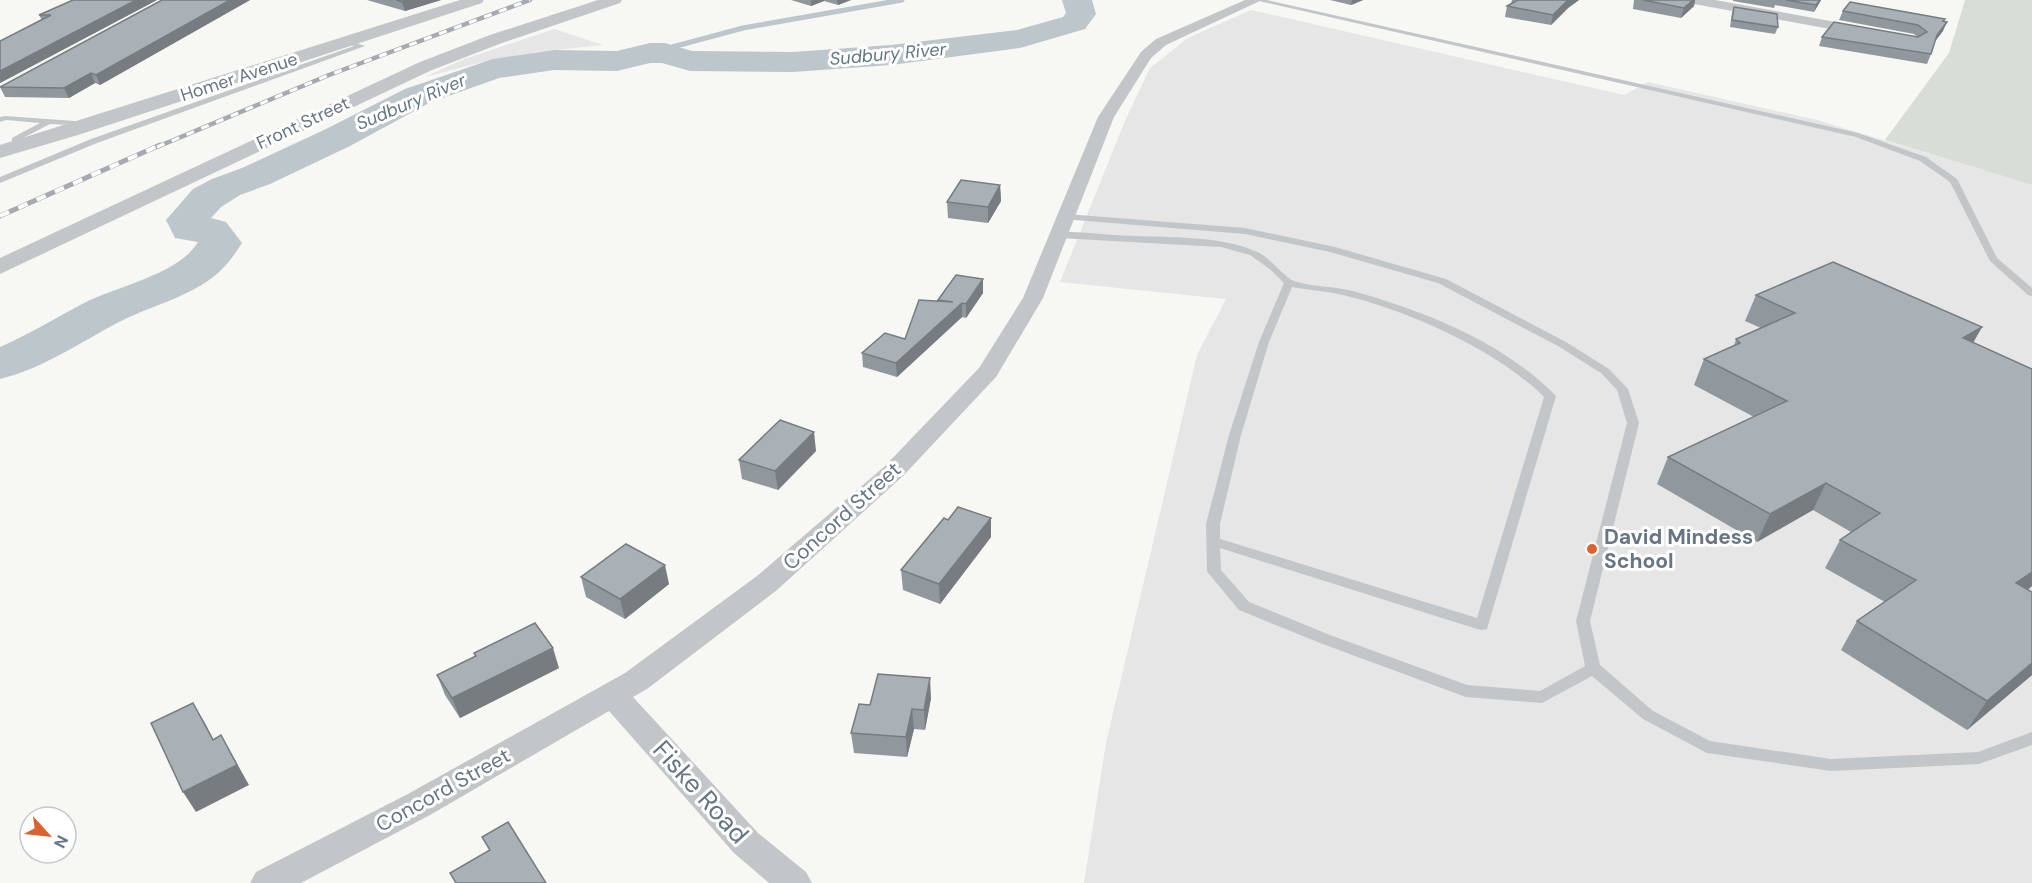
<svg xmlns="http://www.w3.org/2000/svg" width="2032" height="883" viewBox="0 0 2032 883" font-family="'DM Sans',sans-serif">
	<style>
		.built { fill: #e5e6e5 }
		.green { fill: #d8ded5 }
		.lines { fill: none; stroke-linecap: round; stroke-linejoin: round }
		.stream { stroke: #bcc6cb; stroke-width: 5 }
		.river { fill: #bcc6cb; fill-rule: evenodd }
		.service { fill: #c2c6c9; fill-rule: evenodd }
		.minor { fill: #c2c6c9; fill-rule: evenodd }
		.tertiary { fill: #c2c6c9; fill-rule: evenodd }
		.rail-far1-casing { stroke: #a5aab0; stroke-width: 4.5 }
		.rail-casing { stroke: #a5aab0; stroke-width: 5 }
		.rail-far1 { stroke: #fff; stroke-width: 3; stroke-dasharray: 8; stroke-linecap: butt }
		.rail { stroke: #fff; stroke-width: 4; stroke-dasharray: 10; stroke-linecap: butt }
		.wall { fill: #91989d }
		.shaded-wall { fill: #767c7f }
		.building { fill: #a9b1b6; stroke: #767c7f; stroke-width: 1.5 }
		.poi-dot { fill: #dc612f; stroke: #fff; stroke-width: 2 }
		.labels { text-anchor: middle; stroke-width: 6; stroke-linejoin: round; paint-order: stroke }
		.far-water-label { font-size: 18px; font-style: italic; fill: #637780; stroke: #fff }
		.far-street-label { font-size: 18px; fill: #677584; stroke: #fff }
		.street-label { font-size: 21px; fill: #677584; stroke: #fff }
		.poi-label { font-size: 21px; font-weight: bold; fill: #677584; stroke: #fff; text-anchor: start }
		.near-street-label { font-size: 26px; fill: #677584; stroke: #fff }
	</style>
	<rect width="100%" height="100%" fill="#f7f7f4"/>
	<!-- built -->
	<g class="built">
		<path d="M1251,10L1624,95L1648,82L1817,120L2032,185V883H1084L1106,743L1197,355L1226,299L1060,282L1125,121L1150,68L1188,38Z"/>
		<path d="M554,29L603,45L536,52L479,63L425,77L462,60Z"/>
	</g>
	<!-- green -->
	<path class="green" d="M1965,0H2032V185L1885,140L1949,53Z"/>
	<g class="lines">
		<!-- stream -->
		<path class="stream" d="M650,53L743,28L902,0"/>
		<!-- river -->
		<path class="river" d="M1062,0H1092L1096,14L1085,29L1020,48L891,65L793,72L690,71L662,63H650L617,71L554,70L499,78L429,103L350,146L270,184L240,195L221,207L211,218L226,222L242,243C234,256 225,268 212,278C185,298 151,306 121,321C80,342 45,368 0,379V347C30,334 57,317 86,302C118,286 179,274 198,242L175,238L166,220L193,189L212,179L242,168L324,130L405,89L493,59L554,50L617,51L650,43H665L692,51L793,52L891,45L1017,30L1063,17L1066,13Z"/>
		<!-- service -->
		<g class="service">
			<path d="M1255,0H1267L1858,133L1926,157L1957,179L1997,258L2032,288V296L2028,295L1990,261L1950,182L1920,161L1856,137Z"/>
			<path d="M347,40L365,46L97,143L0,183V177L91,139L354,46L344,42Z"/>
			<path d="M5,116L88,122L92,124L88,126L50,124L15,142H12V138L40,123L6,120L0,122V117Z"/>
			<path d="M1066,214L1245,228L1335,247L1446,279L1566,342L1609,369L1628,389L1639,423L1590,621L1600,665L1653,711L1710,741L1831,759L1978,752L2032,732V745L1979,764L1831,771L1707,753L1643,719L1592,676L1542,703L1466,697L1320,643L1239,610L1209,574L1207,571L1206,524L1229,435L1259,342L1284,283L1271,270L1250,255L1221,247L1059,238L1054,235L1056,233C1074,230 1096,234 1115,235C1157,238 1216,234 1255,251C1269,256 1285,278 1294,281C1312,287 1334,286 1353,291C1424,311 1501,341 1554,394L1556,396L1487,629L1482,630L1477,629L1220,548L1221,570L1249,602L1330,635L1467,685L1540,691L1585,666L1576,621L1627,423L1617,390L1601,373L1558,346L1438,283L1330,252L1245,234L1063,219V215ZM1292,287C1309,290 1326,291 1343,295C1407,310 1497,350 1544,397L1477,618L1220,539V524L1241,435L1269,342Z"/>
		</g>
		<!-- minor -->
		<g class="minor">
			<path d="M1245,0H1262L1166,45L1151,58L1114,117L1043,298L996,377L903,476L777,590L647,689L633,697L758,833L806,872L812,883H769L734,853L609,711L430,815L301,883H250L256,872L406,795L625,673L757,576L885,466L979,368L1023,298L1098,117L1141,52L1156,39Z"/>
			<path d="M1688,0H1715L1863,27L1870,31L1863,35L1694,4Z"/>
		</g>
		<!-- tertiary -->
		<g class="tertiary">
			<path d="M460,0H484L482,3L78,135L0,158V145Z"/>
			<path d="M598,0H622L620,3L502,43L432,70L0,274V258L420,62L490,35Z"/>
		</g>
		<!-- rail-far1 casing -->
		<g class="rail-far1-casing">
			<path id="rail-far1" d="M157,147L329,75L530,0"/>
		</g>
		<!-- rail casing -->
		<g class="rail-casing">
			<path id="rail" d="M0,216L160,145"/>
		</g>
		<!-- rail-far1 -->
		<use href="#rail-far1" class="rail-far1"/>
		<!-- rail -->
		<use href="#rail" class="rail"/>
	</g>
	<!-- wall -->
	<g class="wall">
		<path d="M157,0L0,83V41L42,20L39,15Z"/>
		<path d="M162,0H250L100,85L95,83L69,98L5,97L0,87Z"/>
		<path d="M367,0H441L405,11Z"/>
		<path d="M791,0H851L838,5L824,1L811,6Z"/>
		<path d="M1330,0H1363L1351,5Z"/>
		<path d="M1512,0H1579L1568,8L1551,25L1505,17L1507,6L1513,3H1511Z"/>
		<path d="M1634,0H1695L1694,6L1681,18L1633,9Z"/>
		<path d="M1733,0H1821L1814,12L1775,5L1774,8L1733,1Z"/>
		<path d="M1734,7L1778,27L1775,34L1730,27L1732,13Z"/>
		<path d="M1843,11L1944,22L1943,31L1935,41L1931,54L1927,64L1819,46L1822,37H1918L1914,34L1839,20Z"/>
		<path d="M1000,185L1001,201L988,223L948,218L947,202Z"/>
		<path d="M983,293L966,318L962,317L897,377L863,367L862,353L905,339L939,301L938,300Z"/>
		<path d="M1756,295L1982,327L1973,342L2032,369V586L2028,590L2032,675L1967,730L1841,650L1857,621L1885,602L1825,568L1840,540L1851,532L1813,510L1757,542L1657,484L1668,457L1754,417L1694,385L1704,359L1734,346L1736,339L1761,328L1745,321Z"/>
		<path d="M816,451L778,490L742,479L739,460Z"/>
		<path d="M991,537L940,604L903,590L901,570Z"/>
		<path d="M581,577L669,584L625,619L586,597Z"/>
		<path d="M474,653L559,668L460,718L445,695L437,675L475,656Z"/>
		<path d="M931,698L925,730L914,729L907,757L854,753L851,733L870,705Z"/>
	</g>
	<!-- shaded-wall -->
	<g class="shaded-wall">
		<path d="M136,0H157L0,83V71Z"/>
		<path d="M230,0H250L100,85L96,75Z"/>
		<path d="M409,0H441L405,11L402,2Z"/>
		<path d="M811,0H824V1L811,6Z"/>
		<path d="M837,0H851L838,5Z"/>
		<path d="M1352,0H1363L1351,5Z"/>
		<path d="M1568,0H1579L1568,8L1551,25L1553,15Z"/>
		<path d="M1693,0H1695L1694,6L1681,18L1684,8Z"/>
		<path d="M1820,0H1821L1814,12L1816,5Z"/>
		<path d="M1947,22L1943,31L1933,44L1937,35Z"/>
		<path d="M91,73L95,83L69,98L64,88Z"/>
		<path d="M1000,185L1001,201L988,223V207Z"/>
		<path d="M983,279V293L966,318V304Z"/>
		<path d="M962,303V317L897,377L896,363Z"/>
		<path d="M1982,327L1968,352L1963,338Z"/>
		<path d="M814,432L816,451L778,490L775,471Z"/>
		<path d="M1826,483L1813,510L1757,542L1770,514Z"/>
		<path d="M991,518V537L940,604L939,584Z"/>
		<path d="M665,565L669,584L625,619L620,599Z"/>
		<path d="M2032,572V586L1998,612L2016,583Z"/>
		<path d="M553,648L559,668L460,718L452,698Z"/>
		<path d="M2032,663V675L1967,730L1987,701Z"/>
		<path d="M930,678L931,698L925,730L924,710Z"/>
		<path d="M193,703L205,723L224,760L213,740Z"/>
		<path d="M912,709L914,729L907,757L906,737Z"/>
		<path d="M221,735L249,785L196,812L183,792Z"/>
	</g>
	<!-- building -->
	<g class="building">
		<path d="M73,0H136L0,71V41L51,15H39Z"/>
		<path d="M162,0H230L96,75L91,73L64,88L0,87Z"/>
		<path d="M396,0H409L402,2Z"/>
		<path d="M1518,0H1568L1553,15L1507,6Z"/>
		<path d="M1643,0H1693L1684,8Z"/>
		<path d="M1786,0H1820L1816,5Z"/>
		<path d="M1850,2L1945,19L1943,21L1947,22L1937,35L1931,54L1822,37L1834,22L1918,37L1927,32L1918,25L1843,11Z"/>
		<path d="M1734,7L1777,14L1778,27L1732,20Z"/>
		<path d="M961,180L1000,185L988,207L947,202Z"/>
		<path d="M1833,262L1982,327L1963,338L2032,369V572L2016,583L2032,592V663L1987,701L1857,621L1916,580L1840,540L1880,513L1826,483L1770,514L1668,457L1787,401L1704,359L1740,343L1736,339L1795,313L1756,295Z"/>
		<path d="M956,275L983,279L966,304L962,303L896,363L862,353L885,333L905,339L919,300L953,302L938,300Z"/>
		<path d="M780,420L814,432L775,471L739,460Z"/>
		<path d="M958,507L991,518L939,584L901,570L944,518L948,520Z"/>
		<path d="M626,544L665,565L620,599L581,577Z"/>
		<path d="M535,623L553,648L452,698L437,675L476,656L474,653Z"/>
		<path d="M878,674L930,678L924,710L912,709L906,737L851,733L859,704L870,705Z"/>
		<path d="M193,703L213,740L221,735L237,765L183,792L151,723Z"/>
		<path d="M508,822L546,883H456L450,873L490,850L482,837Z"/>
	</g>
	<!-- markers -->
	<circle class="poi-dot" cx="1592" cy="549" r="6"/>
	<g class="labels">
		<!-- far-water labels -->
		<g class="far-water-label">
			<text transform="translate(888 54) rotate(-5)" y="6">Sudbury River</text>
			<text transform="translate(411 102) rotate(-23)" y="6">Sudbury River</text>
		</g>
		<!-- far-street labels -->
		<g class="far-street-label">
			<text transform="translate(239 77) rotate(-18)" y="6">Homer Avenue</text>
			<text transform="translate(303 123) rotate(-25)" y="6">Front Street</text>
		</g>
		<!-- street labels -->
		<g class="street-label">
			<text transform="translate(842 516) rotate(-42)" y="7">Concord Street</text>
			<text transform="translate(443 790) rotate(-29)" y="7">Concord Street</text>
		</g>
		<!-- poi labels -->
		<g class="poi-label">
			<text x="1604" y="544">David Mindess<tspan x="1604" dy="24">School</tspan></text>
		</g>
		<!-- near-street labels -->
		<g class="near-street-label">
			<text transform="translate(701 792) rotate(48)" y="9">Fiske Road</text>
		</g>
	</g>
	<!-- north arrow -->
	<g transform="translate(48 835) rotate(117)"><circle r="28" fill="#ffffff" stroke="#c2c8ce" stroke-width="1.5"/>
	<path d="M0-4.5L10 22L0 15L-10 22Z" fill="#dc612f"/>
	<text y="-9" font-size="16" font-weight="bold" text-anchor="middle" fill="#677584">N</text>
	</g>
</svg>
